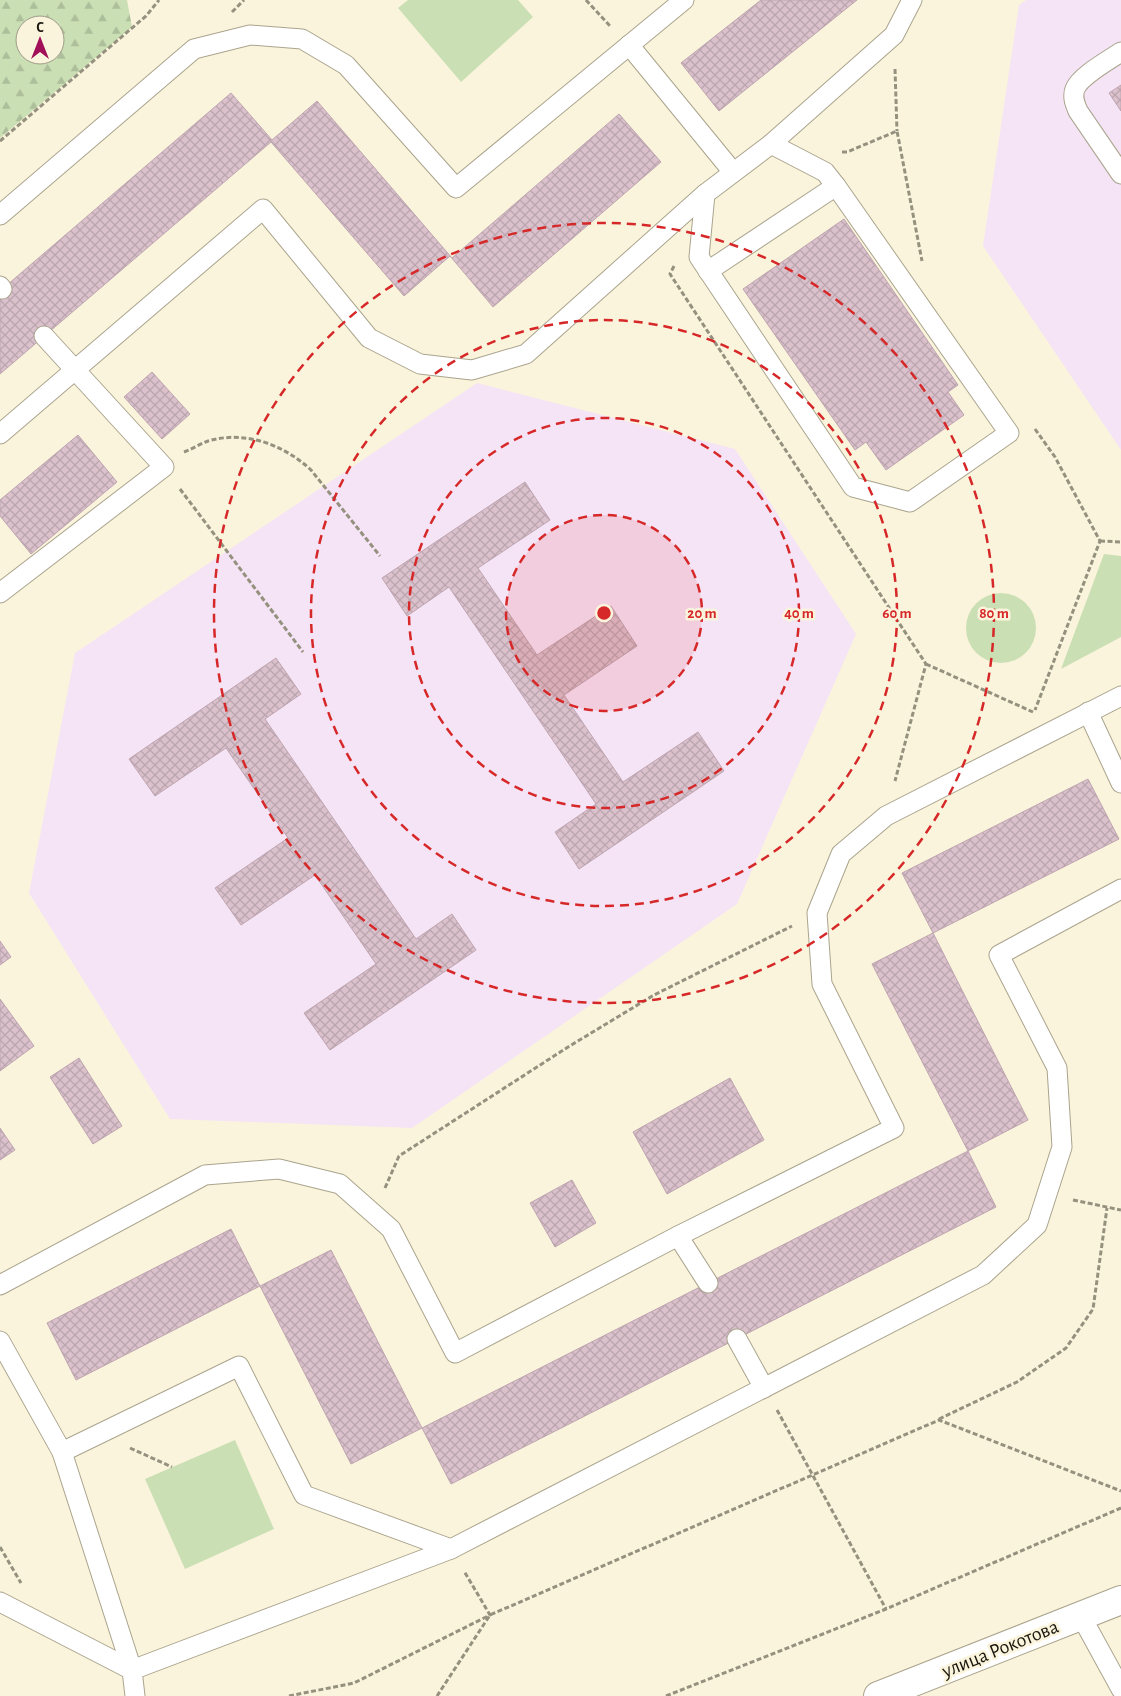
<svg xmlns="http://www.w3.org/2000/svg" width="1121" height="1696" viewBox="0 0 1121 1696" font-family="'Alegreya Sans',sans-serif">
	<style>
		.education { fill: #f5e4f6 }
		.forest { fill: url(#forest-firs); fill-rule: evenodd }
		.green { fill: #cadfb4 }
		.building { fill: url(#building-cross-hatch); stroke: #bea5b0 }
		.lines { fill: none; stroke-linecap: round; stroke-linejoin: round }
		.service-casing { stroke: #aaa48e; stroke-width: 21 }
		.tertiary-casing { stroke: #aaa48e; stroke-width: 30 }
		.path { stroke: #95917f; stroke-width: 3; stroke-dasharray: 5 2.5; stroke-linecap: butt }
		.service { stroke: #fff; stroke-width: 19 }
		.tertiary { stroke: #fff; stroke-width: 28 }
		.ring { fill: none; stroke: #d62828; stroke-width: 2.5; stroke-dasharray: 9 6 }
		.labels { text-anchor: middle; stroke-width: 5; stroke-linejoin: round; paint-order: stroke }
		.street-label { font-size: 20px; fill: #17150c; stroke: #fbf4dc }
		.centre { fill: #d62828; stroke: #fbf4dc; stroke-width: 2.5 }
		.ring-label { font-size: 15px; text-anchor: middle; font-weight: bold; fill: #d62828; stroke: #fbf4dc; stroke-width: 5; stroke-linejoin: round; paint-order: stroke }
	</style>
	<defs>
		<pattern id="forest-firs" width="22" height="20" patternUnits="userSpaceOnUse" patternTransform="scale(1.25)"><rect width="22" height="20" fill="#cadfb4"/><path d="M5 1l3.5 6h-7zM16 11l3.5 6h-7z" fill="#adbe9a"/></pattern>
		<pattern id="building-cross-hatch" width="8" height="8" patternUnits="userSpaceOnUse" patternTransform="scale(1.25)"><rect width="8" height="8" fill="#dbc1cc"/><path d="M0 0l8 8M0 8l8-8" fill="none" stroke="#bba5ae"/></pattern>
	</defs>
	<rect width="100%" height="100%" fill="#fbf4dc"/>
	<!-- education -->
	<g class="education">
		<path d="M1026,0H1121V450L983,246L1019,5Z"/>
		<path d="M477,383L735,449L856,634L737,904L412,1128L170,1119L29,893L75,653Z"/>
	</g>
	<!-- forest -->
	<path class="forest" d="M0,0H127L132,27L0,138ZM25,25H55V55H25Z"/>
	<!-- green -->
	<g class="green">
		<path d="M408,0H518L533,17L461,82L398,8Z"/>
		<path d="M1104,554L1121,556V637L1061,669Z"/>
		<circle cx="1001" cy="628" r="35"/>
		<path d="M235,1440L274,1529L185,1569L145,1479Z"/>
	</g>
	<!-- building -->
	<g class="building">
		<path d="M761,0H857L719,111L681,63Z"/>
		<path d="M1121,85V111L1109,93Z"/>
		<path d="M231,93L272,140L317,101L452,258L619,114L661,162L493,307L450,256L404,296L271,142L0,374V291Z"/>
		<path d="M844,219L958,385L948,392L964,415L886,470L866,442L855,450L743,289Z"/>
		<path d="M152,372L190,414L162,439L124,397Z"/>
		<path d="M78,435L117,482L31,554L0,516V500Z"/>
		<path d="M525,482L550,520L478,568L537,655L611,606L637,646L564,695L623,782L698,732L724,771L579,869L555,832L596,804L449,587L407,616L382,578Z"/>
		<path d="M276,658L301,694L265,719L416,939L452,914L476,950L330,1050L304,1013L376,964L315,875L241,925L215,888L288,838L226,748L155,796L129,759Z"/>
		<path d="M1088,779L1119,839L933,933L902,873Z"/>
		<path d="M933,933L1028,1120L968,1151L872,964Z"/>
		<path d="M0,941L11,957L0,965Z"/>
		<path d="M0,999L34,1046L0,1071Z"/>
		<path d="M79,1058L122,1126L93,1144L50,1077Z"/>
		<path d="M730,1078L764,1140L667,1194L633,1132Z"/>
		<path d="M0,1128L15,1150L0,1160Z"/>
		<path d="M968,1151L996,1207L451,1484L422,1428Z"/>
		<path d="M572,1180L596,1223L555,1247L530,1203Z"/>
		<path d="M231,1229L260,1286L76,1380L47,1323Z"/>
		<path d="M331,1250L422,1428L351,1464L260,1286Z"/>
	</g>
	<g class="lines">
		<!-- service casing -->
		<g class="service-casing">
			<g id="service">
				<path d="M629,45L733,172"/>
				<path d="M1121,52C1109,60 1080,76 1075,89C1072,97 1075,104 1078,111L1121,174"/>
				<path d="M705,194L699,257L853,487L910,502L1009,433L836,186L825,172L771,144"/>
				<path d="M0,215L194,49L250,35L302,39L346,65L456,188L684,0"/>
				<path d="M708,271L836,186"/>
				<path d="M0,286L2,289"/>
				<path d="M0,434L263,209L369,338L420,364L472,370L526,354L705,194L771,144L894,35L912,0"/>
				<path d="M0,593L164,467L44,336"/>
				<path d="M1088,712L1121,783"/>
				<path d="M678,1236L708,1283"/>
				<path d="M0,1285L205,1175L279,1169L340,1184L391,1229L455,1353L678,1236L894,1128L822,984L817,913L841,854L886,816L1121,696"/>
				<path d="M737,1339L764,1388"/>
				<path d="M0,1341L62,1452L132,1670L135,1696"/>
				<path d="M62,1452L239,1366L304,1495L451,1549L983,1275L1037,1225L1062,1147L1057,1068L999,955L1121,889"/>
				<path d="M0,1602L132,1670L451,1549"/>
				<path d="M1081,1616L1121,1689"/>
			</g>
		</g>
		<!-- tertiary casing -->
		<g class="tertiary-casing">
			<path id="tertiary" d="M878,1696L1121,1600"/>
		</g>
		<!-- path -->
		<g class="path">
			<path d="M586,0L611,27"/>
			<path d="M232,12L244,0"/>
			<path d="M895,69L897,131"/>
			<path d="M0,141L146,16L159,0"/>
			<path d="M842,152H847L897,131L922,261"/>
			<path d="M674,266L670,274L926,664L895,781"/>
			<path d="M1035,429L1055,457L1100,541L1035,710"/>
			<path d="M184,452C192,449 200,444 208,441C246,430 284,445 311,470L380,556"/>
			<path d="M180,489L303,652"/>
			<path d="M1100,541L1121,542"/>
			<path d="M926,664L1033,712"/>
			<path d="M385,1188L399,1156L568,1047L654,995L792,926"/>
			<path d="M1073,1200L1121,1210"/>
			<path d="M777,1410L886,1609"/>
			<path d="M939,1419L1017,1382L1066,1348L1093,1309L1107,1208"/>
			<path d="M130,1448L172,1467"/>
			<path d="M0,1547L21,1583"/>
			<path d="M289,1696L354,1683L490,1615L464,1571"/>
			<path d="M437,1696L490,1615L939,1420L1121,1491"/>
			<path d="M666,1696L886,1609L1121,1508"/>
		</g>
		<!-- service -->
		<use href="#service" class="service"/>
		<!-- tertiary -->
		<use href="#tertiary" class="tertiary"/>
	</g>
	<!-- distance rings -->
	<circle cx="604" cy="613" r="98" fill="#d62828" fill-opacity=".12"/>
	<g class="ring">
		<circle cx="604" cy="613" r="98"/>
		<circle cx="604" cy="613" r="195"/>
		<circle cx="604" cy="613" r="293"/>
		<circle cx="604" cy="613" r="390"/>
	</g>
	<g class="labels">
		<!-- street labels -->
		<g class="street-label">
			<text transform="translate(1000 1648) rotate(-22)" y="7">улица Рокотова</text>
		</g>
	</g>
	<circle cx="604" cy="613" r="8" class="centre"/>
	<g class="ring-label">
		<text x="702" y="618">20 m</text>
		<text x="799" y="618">40 m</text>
		<text x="897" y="618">60 m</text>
		<text x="994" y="618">80 m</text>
	</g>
	<!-- north arrow -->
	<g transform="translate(40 40)"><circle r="24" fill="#fbf4dc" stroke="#a09b89"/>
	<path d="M0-4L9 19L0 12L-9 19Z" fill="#a00f57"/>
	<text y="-8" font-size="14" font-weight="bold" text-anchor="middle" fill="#17150c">С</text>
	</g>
</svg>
